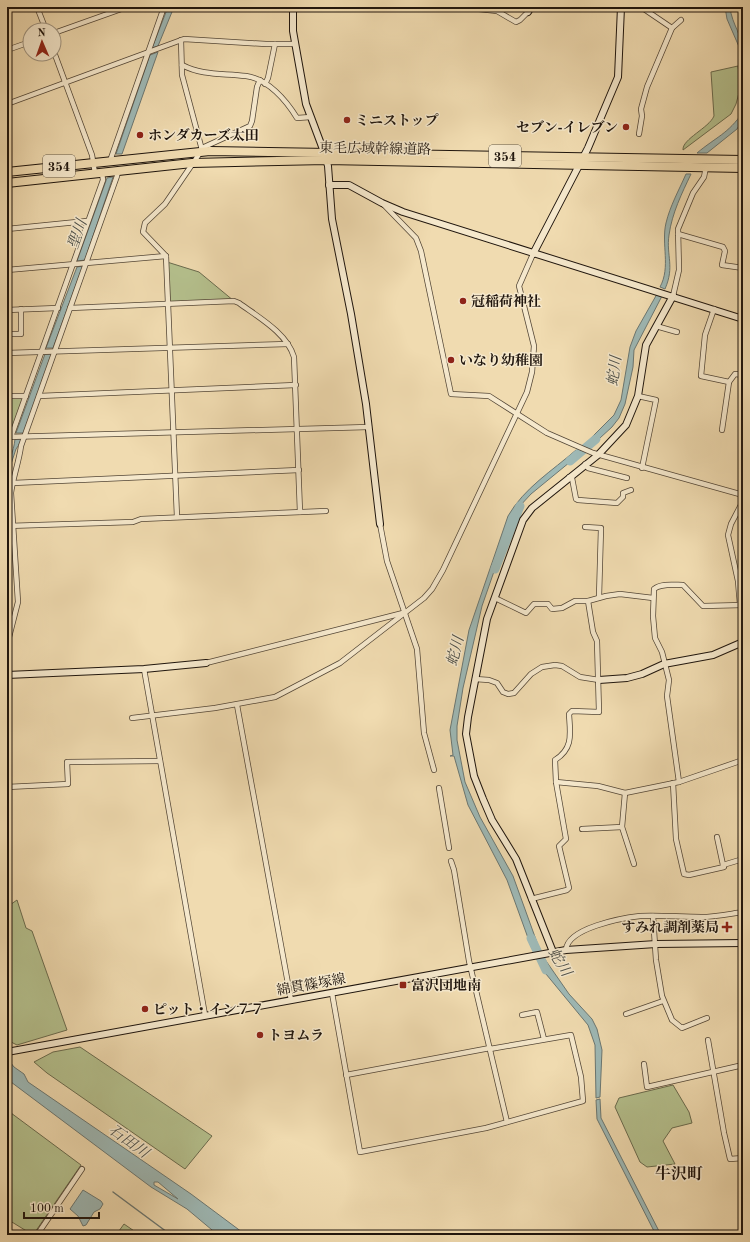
<svg xmlns="http://www.w3.org/2000/svg" width="750" height="1242" viewBox="0 0 750 1242" font-family="'Old Standard TT','Noto Serif JP',serif">
	<style>
		.green { fill: #b5c18e; stroke: #6a6b4e }
		.water { fill: #9eb9b6; stroke: #6b7772; fill-rule: evenodd }
		.lines { fill: none; stroke-linecap: round; stroke-linejoin: round }
		.stream { stroke: #6b7772; stroke-width: 1.5 }
		.river { stroke: #9eb9b6; stroke-width: 9 }
		.street-casing { stroke: #534636; stroke-width: 6 }
		.secondary-casing { stroke: #1f150d; stroke-width: 8 }
		.highway-casing { stroke: #1f150d; stroke-width: 10 }
		.street { stroke: #f5e8cc; stroke-width: 4.5 }
		.secondary { stroke: #f5e8cc; stroke-width: 6 }
		.highway { stroke: #f0dbb0; stroke-width: 8 }
		.poi-dot { fill: #8f2418; stroke: #f5e8cc; stroke-width: 1.5 }
		.labels { text-anchor: middle; stroke-width: 3; stroke-linejoin: round; paint-order: stroke }
		.shield { fill: #f5e8cc; stroke: #5f5446; stroke-width: 1 }
		.shield-label { font-size: 13px; font-weight: bold; fill: #1f150d }
		.poi-label { font-size: 14px; font-weight: bold; fill: #1f150d; stroke: #f5e8cc; text-anchor: start }
		.street-label { font-size: 14px; fill: #1f150d; stroke: #f5e8cc }
		.water-label { font-size: 15px; font-style: italic; fill: #4b4e48; stroke: #f5e8cc }
		.quarter-label { font-size: 16px; font-weight: bold; fill: #1f150d; stroke: #f5e8cc }
	</style>
	<rect width="100%" height="100%" fill="#f0dbb0"/>
	<filter id="stains"><feTurbulence type="fractalNoise" baseFrequency=".005" numOctaves="4"/><feColorMatrix values="0 0 0 0 .2 0 0 0 0 .09 0 0 0 0 .02 0 0 0 .5 -.17"/></filter>
	<radialGradient id="worn" r=".72"><stop offset=".6" stop-color="#630" stop-opacity="0"/><stop offset="1" stop-color="#630" stop-opacity=".3"/></radialGradient>
	<!-- green -->
	<g class="green">
		<path d="M738,66L740,80V89L736,104L731,114L683,150C682,139 709,128 714,116L711,72Z"/>
		<path d="M167,262L199,272L234,301L169,304Z"/>
		<path d="M7,396H25L10,434H7Z"/>
		<path d="M17,900L26,928L32,931L67,1030L17,1045L11,1042L7,1019V907Z"/>
		<path d="M80,1047L212,1136L185,1169L47,1073L34,1062L53,1052Z"/>
		<path d="M673,1085L689,1112L692,1123L672,1128L663,1141L675,1164L647,1167L640,1162L615,1107L619,1098Z"/>
		<path d="M7,1110L81,1165L33,1235L7,1219Z"/>
		<path d="M124,1224L140,1235H116Z"/>
	</g>
	<!-- water -->
	<g class="water">
		<path d="M168,7H174L158,46L152,48Z"/>
		<path d="M725,7H730C732,26 743,34 743,56L727,19Z"/>
		<path d="M158,52L122,154H116L150,55Z"/>
		<path d="M743,112V119L737,129L707,153H697C716,137 728,134 743,112Z"/>
		<path d="M686,174H691C682,193 672,213 669,235C666,256 675,266 665,289L660,287C671,267 661,244 666,223C670,206 679,190 686,174Z"/>
		<path d="M113,177L85,260L77,261L107,178Z"/>
		<path d="M83,266L53,348H46L77,267Z"/>
		<path d="M657,294L662,296L634,350L633,367L625,404L619,418L612,427L589,448L583,446L614,415L621,400L630,347L636,331Z"/>
		<path d="M45,354H52L25,433H16Z"/>
		<path d="M15,439H23L16,449L7,476C7,463 14,452 15,439Z"/>
		<path d="M576,450L581,453L531,494L518,508L506,537L482,606L463,688L457,726V740L465,782L480,817L513,876L539,948L532,949L507,880L468,805L454,756H450L453,755L450,730L469,630L508,516C524,488 552,471 576,450Z"/>
		<path d="M544,958L569,994L592,1019L597,1029L602,1050L600,1097L596,1098L595,1045L588,1025L546,974L538,959Z"/>
		<path d="M7,1058L14,1067L24,1074L28,1082L191,1194L246,1235H218L187,1209L151,1187L7,1079ZM154,1182H158L178,1199L154,1185Z"/>
		<path d="M600,1099L601,1118L661,1235H656L597,1119L596,1100Z"/>
		<path d="M83,1190L101,1201L103,1204L100,1209L94,1212L86,1225L83,1226L78,1216L70,1209Z"/>
	</g>
	<g class="lines">
		<!-- stream -->
		<path class="stream" d="M113,1192L171,1235"/>
		<!-- river -->
		<g class="river">
			<path d="M570,461L596,439"/>
			<path d="M495,569L520,506"/>
			<path d="M531,938L546,970"/>
		</g>
		<!-- street casing -->
		<g class="street-casing">
			<g id="street">
				<path d="M37,7L46,30"/>
				<path d="M461,7L497,11L516,22L520,20L528,12"/>
				<path d="M641,7L672,28"/>
				<path d="M54,33L127,7"/>
				<path d="M7,50L30,42"/>
				<path d="M54,52L92,155L95,173"/>
				<path d="M182,65C203,76 223,73 246,76C268,79 286,100 297,118L311,117"/>
				<path d="M265,84L268,78L275,44"/>
				<path d="M7,104L184,39L266,44H295"/>
				<path d="M639,134L642,116L641,109L647,87L672,28L681,20"/>
				<path d="M202,148L250,126L252,121L257,87L260,80"/>
				<path d="M110,161L164,7"/>
				<path d="M383,204L416,238L421,251L451,394L489,396L547,433L593,453L743,495"/>
				<path d="M7,229L87,221"/>
				<path d="M678,234L723,247L725,251L722,265L743,268"/>
				<path d="M7,270L166,256"/>
				<path d="M673,296L679,270L678,229L693,193L704,177L706,167"/>
				<path d="M70,308L234,301L239,303C258,317 287,333 294,357L300,512"/>
				<path d="M714,309L705,335L701,376L729,382"/>
				<path d="M7,310L58,308"/>
				<path d="M656,326L677,332"/>
				<path d="M7,334H21V309"/>
				<path d="M7,353L288,344"/>
				<path d="M7,396H26"/>
				<path d="M39,396L296,385"/>
				<path d="M638,396L656,400L642,468"/>
				<path d="M722,430L729,382L735,374L743,375"/>
				<path d="M7,437L369,427"/>
				<path d="M11,437L103,180L102,173"/>
				<path d="M585,464L588,468L627,478"/>
				<path d="M569,477L572,478L576,499L578,500L617,503L623,497V493L631,490"/>
				<path d="M13,483L299,470"/>
				<path d="M177,517L166,256L143,232L145,223L165,204L202,150L182,75L181,40"/>
				<path d="M380,524L387,561L417,649L424,733L434,770"/>
				<path d="M7,526L133,522L141,519L326,511"/>
				<path d="M585,527L601,528L599,597"/>
				<path d="M495,598L526,613L534,604H548L552,609L562,608L575,601H588L606,596L620,594L653,598"/>
				<path d="M740,605L738,581L728,535L731,524L743,501"/>
				<path d="M7,645L18,602L11,493C13,477 19,462 21,446L117,176L118,171"/>
				<path d="M206,663L403,613"/>
				<path d="M144,669L205,1015"/>
				<path d="M475,679L489,680L497,683L503,692L508,694L514,693L531,674L542,667L555,665L562,666L580,677L599,680"/>
				<path d="M237,705L291,1000"/>
				<path d="M132,718L215,708L275,697L340,663L424,598L432,589L443,570L527,392L532,372L534,346L519,286L533,254"/>
				<path d="M556,782L598,786L625,793L679,782L743,760"/>
				<path d="M679,782L667,696L669,680L662,652L655,638L653,616L654,589C661,583 675,585 683,585L703,606L743,605"/>
				<path d="M673,783L676,839L684,874L689,875L724,867L723,865L743,859"/>
				<path d="M7,787L68,784L67,762L160,761"/>
				<path d="M439,788L449,848"/>
				<path d="M625,793L622,827L634,864"/>
				<path d="M582,829L622,827"/>
				<path d="M717,837L723,865"/>
				<path d="M451,861L454,870L469,961L507,1122"/>
				<path d="M531,899L567,890L569,888L559,846L566,839L556,782L555,760C574,748 570,733 569,714L572,711L599,712L597,641L593,632L588,601"/>
				<path d="M653,916L656,960L662,996L672,1020L682,1028L707,1018"/>
				<path d="M566,950C567,928 622,918 640,916C660,915 680,917 701,917C715,917 729,914 743,912"/>
				<path d="M332,993L360,1152L486,1128L583,1101L581,1077L571,1035L490,1049"/>
				<path d="M626,1014L663,1001"/>
				<path d="M522,1015L537,1012L544,1039"/>
				<path d="M708,1040L724,1133L730,1159L743,1158"/>
				<path d="M644,1064L647,1087L743,1065"/>
				<path d="M346,1075L490,1048"/>
				<path d="M37,1235L82,1169"/>
			</g>
		</g>
		<!-- secondary casing -->
		<g class="secondary-casing">
			<g id="secondary">
				<path d="M293,7V31L306,104L324,152L328,166L332,219L351,314L366,404L380,524"/>
				<path d="M528,12L531,7"/>
				<path d="M329,185H349L382,203L403,212L743,319"/>
				<path d="M533,254L588,148L618,77L621,7"/>
				<path d="M7,675L144,669L206,663"/>
				<path d="M599,680L627,678L642,674L664,664L713,655L743,642"/>
				<path d="M553,952L516,859L492,820L483,799L474,776L466,734L468,717L487,619L523,520L532,508L598,455L626,425L638,396L646,345L673,296"/>
				<path d="M7,1052L566,950L656,944L743,943"/>
			</g>
		</g>
		<!-- highway casing -->
		<g class="highway-casing">
			<g id="highway">
				<path d="M7,172L210,151L743,160"/>
				<path d="M7,183L192,163L326,160L743,168"/>
			</g>
		</g>
		<!-- street -->
		<use href="#street" class="street"/>
		<!-- secondary -->
		<use href="#secondary" class="secondary"/>
		<!-- highway -->
		<use href="#highway" class="highway"/>
	</g>
	<!-- markers -->
	<g class="poi-dot">
		<circle cx="347" cy="120" r="4"/>
		<circle cx="626" cy="127" r="4"/>
		<circle cx="140" cy="135" r="4"/>
		<circle cx="463" cy="301" r="4"/>
		<circle cx="451" cy="360" r="4"/>
		<path d="M725 921h4v4h4v4h-4v4h-4v-4h-4v-4h4z"/>
		<rect x="399" y="981" width="8" height="8" rx="2"/>
		<circle cx="145" cy="1009" r="4"/>
		<circle cx="260" cy="1035" r="4"/>
	</g>
	<g class="labels">
		<!-- shield labels -->
		<g class="shield">
			<rect x="489" y="145" width="32" height="22" rx="3"/>
			<rect x="43" y="155" width="32" height="22" rx="3"/>
		</g>
		<g class="shield-label">
			<text x="505" y="161">354</text>
			<text x="59" y="171">354</text>
		</g>
		<!-- poi labels -->
		<g class="poi-label">
			<text x="355" y="125">ミニストップ</text>
			<text x="618" y="132" text-anchor="end">セブン-イレブン</text>
			<text x="148" y="140">ホンダカーズ太田</text>
			<text x="471" y="306">冠稲荷神社</text>
			<text x="459" y="365">いなり幼稚園</text>
			<text x="719" y="932" text-anchor="end">すみれ調剤薬局</text>
			<text x="411" y="990">富沢団地南</text>
			<text x="153" y="1014">ピット・イン７７</text>
			<text x="268" y="1040">トヨムラ</text>
		</g>
		<!-- street labels -->
		<g class="street-label">
			<text transform="translate(375 148) rotate(1)" y="5">東毛広域幹線道路</text>
			<text transform="translate(311 984) rotate(-10)" y="5">綿貫篠塚線</text>
		</g>
		<!-- water labels -->
		<g class="water-label">
			<text transform="translate(77 234) rotate(-71)" y="5">聖川</text>
			<text transform="translate(614 371) rotate(-83)" y="5">蛇川</text>
			<text transform="translate(455 651) rotate(-76)" y="5">蛇川</text>
			<text transform="translate(560 962) rotate(58)" y="5">蛇川</text>
			<text transform="translate(129 1141) rotate(36)" y="5">石田川</text>
		</g>
		<!-- quarter labels -->
		<g class="quarter-label">
			<text x="679" y="1179">牛沢町</text>
		</g>
	</g>
	<!-- margin -->
	<rect width="750" height="1242" fill="none" stroke="#f0dbb0" stroke-width="24"/>
	<rect x="8" y="8" width="734" height="1226" fill="none" stroke="#1f150d" stroke-width="2"/>
	<rect x="12" y="12" width="726" height="1218" fill="none" stroke="#1f150d"/>
	<!-- north arrow -->
	<g transform="translate(42 42) rotate(358)"><circle r="19" fill="#f5e8cc" stroke="#9f9480"/>
	<path d="M0-3L7 15L0 10L-7 15Z" fill="#8f2418"/>
	<text y="-6" font-size="11" font-weight="bold" text-anchor="middle" fill="#1f150d">N</text>
	</g>
	<!-- scale -->
	<path d="M24 1212v6h75v-6" fill="none" stroke="#1f150d" stroke-width="2"/>
	<text x="30" y="1212" font-size="12" fill="#1f150d" stroke="#f5e8cc" stroke-width="3" paint-order="stroke">100 m</text>
	<rect width="100%" height="100%" filter="url(#stains)"/>
	<rect width="100%" height="100%" fill="url(#worn)"/>
</svg>
